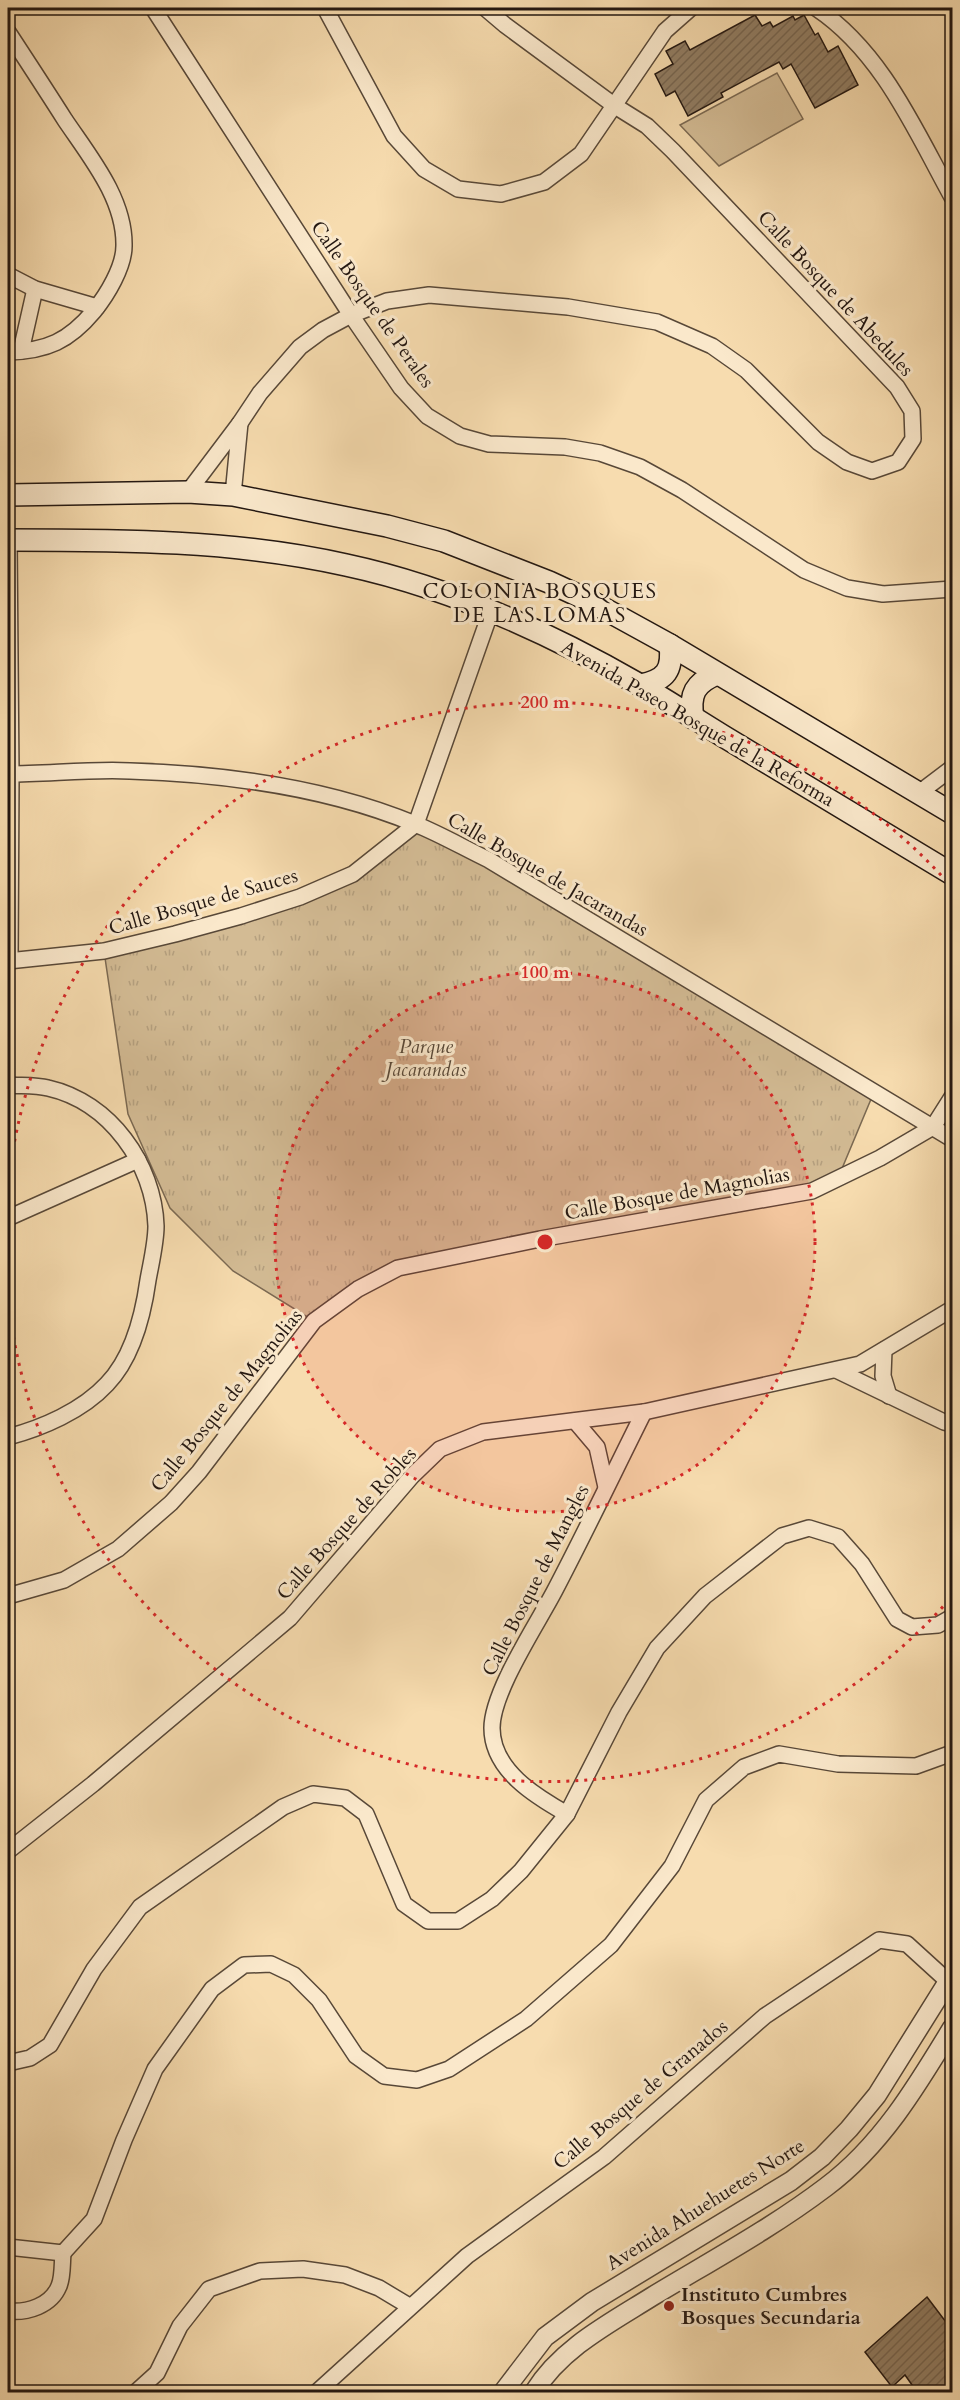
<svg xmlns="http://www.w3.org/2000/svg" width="960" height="2400" viewBox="0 0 960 2400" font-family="Cardo,serif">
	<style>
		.park { fill: url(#park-tufts); stroke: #7b6952; stroke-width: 1.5 }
		.pitch { fill: #d3bb94; stroke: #7b6952; stroke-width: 1.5 }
		.building { fill: url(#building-hatch); stroke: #231711; stroke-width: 1.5 }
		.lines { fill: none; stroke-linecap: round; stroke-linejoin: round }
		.minor-casing { stroke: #584838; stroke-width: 18 }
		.tertiary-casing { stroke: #584838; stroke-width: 21 }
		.secondary-casing { stroke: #231711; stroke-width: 24 }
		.minor { stroke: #fae8cb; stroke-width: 15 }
		.tertiary { stroke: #fae8cb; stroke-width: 18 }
		.secondary { stroke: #fae8cb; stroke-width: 21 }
		.ring { fill: none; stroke: #d62828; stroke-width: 3; stroke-dasharray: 3 6 }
		.poi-dot { fill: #8f2418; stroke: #fae8cb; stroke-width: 2 }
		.labels { text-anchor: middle; stroke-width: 6; stroke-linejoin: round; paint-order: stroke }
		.street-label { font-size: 20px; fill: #231711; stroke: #fae8cb }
		.park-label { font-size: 20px; font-style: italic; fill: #584838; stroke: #fae8cb }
		.poi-label { font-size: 20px; font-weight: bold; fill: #231711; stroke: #fae8cb; text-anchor: start }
		.neighbourhood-label { font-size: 21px; letter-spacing: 1.5px; fill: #231711; stroke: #fae8cb }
		.centre { fill: #d62828; stroke: #fae8cb; stroke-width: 3 }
		.ring-label { font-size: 18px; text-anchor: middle; font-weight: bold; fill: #d62828; stroke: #fae8cb; stroke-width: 6; stroke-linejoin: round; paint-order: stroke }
	</style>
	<defs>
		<pattern id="park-tufts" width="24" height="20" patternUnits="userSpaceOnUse" patternTransform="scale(1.5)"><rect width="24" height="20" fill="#d3bb94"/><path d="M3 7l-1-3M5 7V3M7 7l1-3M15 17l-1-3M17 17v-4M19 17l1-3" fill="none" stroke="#b5a07f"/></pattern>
		<pattern id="building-hatch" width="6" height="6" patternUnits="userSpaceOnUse" patternTransform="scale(1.5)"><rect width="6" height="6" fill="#917d63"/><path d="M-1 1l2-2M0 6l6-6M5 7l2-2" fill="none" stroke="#766550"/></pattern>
	</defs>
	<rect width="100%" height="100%" fill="#f7dcaf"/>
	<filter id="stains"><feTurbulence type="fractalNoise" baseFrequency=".00333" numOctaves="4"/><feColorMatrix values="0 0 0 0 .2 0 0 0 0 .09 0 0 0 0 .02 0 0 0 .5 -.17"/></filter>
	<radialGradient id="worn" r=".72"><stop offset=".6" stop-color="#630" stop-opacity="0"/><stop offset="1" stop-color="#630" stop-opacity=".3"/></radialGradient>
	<!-- park -->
	<path class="park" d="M416,824L874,1092L838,1178L398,1268L314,1321L233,1271L170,1208L128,1114L104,951L307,894L385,850Z"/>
	<!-- pitch -->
	<path class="pitch" d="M777,73L803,119L719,166L680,125Z"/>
	<!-- building -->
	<g class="building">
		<path d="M755,15L762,26L770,22L773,27L793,16L795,20L804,15L815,35L818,33L828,52L838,46L858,85L815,108L791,64L783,69L779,62L721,93L723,97L688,116L675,91L666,96L655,74L673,64L666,51L685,41L690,50Z"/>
		<path d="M927,2297L952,2330V2392H917L905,2375L892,2387L865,2352Z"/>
	</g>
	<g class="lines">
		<!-- minor casing -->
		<g class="minor-casing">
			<g id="minor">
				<path d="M153,8L351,315L401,388L427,416L460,436L489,444L565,447L600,453L640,467L682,490L804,570L847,588L883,594L952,589"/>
				<path d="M325,8L394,136L424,169L458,189L501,194L544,182L581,154L665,31L691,8"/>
				<path d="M816,8C882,52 915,130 952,197"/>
				<path d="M8,32C27,61 46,90 65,120C90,157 125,199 124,246C124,267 107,295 94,311C69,341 47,351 8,352"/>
				<path d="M8,275L35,289L97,307"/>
				<path d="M21,351L35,289"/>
				<path d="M188,492L240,423L260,393L300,347L323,330L351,315L387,301L429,295L568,307L657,322L712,346L746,370L818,442L847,462L872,471L898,462L913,439L912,411L897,387L673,151L647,126L615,106L505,25L485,8"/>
				<path d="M233,495L240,423"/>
				<path d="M9,540L11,774L10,961"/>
				<path d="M8,774C48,774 90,769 130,771C226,774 326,787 415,824C440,834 464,848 489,860L952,1139"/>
				<path d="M919,793L952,768"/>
				<path d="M8,961L104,951L175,934L241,916L300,897L353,874L416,824L491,611"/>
				<path d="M8,1085C21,1086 36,1085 48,1088C110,1102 154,1164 156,1226C156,1243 151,1263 148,1280C143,1316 133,1357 107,1384C82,1411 42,1428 8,1437"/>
				<path d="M8,1218L138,1160"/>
				<path d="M884,1350L883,1376L889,1396"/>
				<path d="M836,1370L944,1422L952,1424"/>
				<path d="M575,1421L597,1447L606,1487"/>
				<path d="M8,1596L64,1580L118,1549L171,1503L199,1472L314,1321L358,1289L398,1268L540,1239L812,1191L880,1158L933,1127L952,1097"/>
				<path d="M567,1814C535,1796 492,1770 492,1728C492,1692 536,1626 554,1592C585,1533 614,1472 644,1412"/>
				<path d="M8,1851L93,1784L290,1618L412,1476L440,1449L483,1432L644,1412L860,1364L952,1309"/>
				<path d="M8,2063L30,2058L50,2045L94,1969L140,1907L283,1807L313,1794L345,1798L366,1814L404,1904L428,1921H458L492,1899L521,1871L567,1814L619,1712L657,1648L705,1596L782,1536L809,1528L838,1537L862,1564L897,1619L912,1627L938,1625L952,1617"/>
				<path d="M8,2247L63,2253L94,2219L124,2140L155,2069L212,1989L244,1965L271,1964L294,1975L319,2000L356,2056L384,2076L417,2080L449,2069L526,2019L611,1945L672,1866L706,1800L744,1767L779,1754L838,1764L916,1766L952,1753"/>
				<path d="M8,2311C27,2313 51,2306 59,2286C63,2277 62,2263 63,2253"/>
				<path d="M136,2392L157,2373L180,2326L209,2289L260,2271L303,2269L345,2275L379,2288L409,2306"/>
				<path d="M317,2392L467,2256L604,2157L765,2016L879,1940L907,1944L952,1985"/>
			</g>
		</g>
		<!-- tertiary casing -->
		<g class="tertiary-casing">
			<g id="tertiary">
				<path d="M503,2392L545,2337L592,2302L791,2181L822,2157L849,2129L877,2095L952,1975"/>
				<path d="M534,2392C561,2348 610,2323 653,2296C711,2261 772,2228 826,2187C881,2146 917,2086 952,2028"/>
			</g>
		</g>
		<!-- secondary casing -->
		<g class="secondary-casing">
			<g id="secondary">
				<path d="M8,495L188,492L233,495L387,526L444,541L549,582L590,601L670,645L952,813"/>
				<path d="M8,540C120,540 235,540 346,565C449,587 548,632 640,685C668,701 695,719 723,736C800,782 876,828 952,874"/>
				<path d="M641,685C666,680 673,670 670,645"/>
				<path d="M693,718C689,694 695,683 717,674"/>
			</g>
		</g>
		<!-- minor -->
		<use href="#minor" class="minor"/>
		<!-- tertiary -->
		<use href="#tertiary" class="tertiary"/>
		<!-- secondary -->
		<use href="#secondary" class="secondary"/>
	</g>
	<!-- distance rings -->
	<circle cx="545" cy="1242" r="270" fill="#d62828" fill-opacity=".12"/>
	<g class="ring">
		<circle cx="545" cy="1242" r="270"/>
		<path d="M949 1600A540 540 0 0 1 8 1298M8 1186A540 540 0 0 1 949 884"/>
	</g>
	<!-- markers -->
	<circle class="poi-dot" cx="669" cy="2306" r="6"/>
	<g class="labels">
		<!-- street labels -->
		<g class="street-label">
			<text transform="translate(836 293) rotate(47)" y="7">Calle Bosque de Abedules</text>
			<text transform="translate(373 304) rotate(55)" y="7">Calle Bosque de Perales</text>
			<text transform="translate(698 723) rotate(30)" y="7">Avenida Paseo Bosque de la Reforma</text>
			<text transform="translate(548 874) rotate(30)" y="7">Calle Bosque de Jacarandas</text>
			<text transform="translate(203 901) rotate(-16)" y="7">Calle Bosque de Sauces</text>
			<text transform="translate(677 1193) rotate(-10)" y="7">Calle Bosque de Magnolias</text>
			<text transform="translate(226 1400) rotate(-51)" y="7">Calle Bosque de Magnolias</text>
			<text transform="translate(346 1523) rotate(-48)" y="7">Calle Bosque de Robles</text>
			<text transform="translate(535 1580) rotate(-63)" y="7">Calle Bosque de Mangles</text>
			<text transform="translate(640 2094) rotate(-40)" y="7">Calle Bosque de Granados</text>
			<text transform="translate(705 2204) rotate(-32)" y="7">Avenida Ahuehuetes Norte</text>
		</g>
		<!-- park labels -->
		<g class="park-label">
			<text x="426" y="1053">Parque<tspan x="426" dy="23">Jacarandas</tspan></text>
		</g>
		<!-- poi labels -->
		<g class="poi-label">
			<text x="681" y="2301">Instituto Cumbres<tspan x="681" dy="23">Bosques Secundaria</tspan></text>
		</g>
		<!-- neighbourhood labels -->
		<g class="neighbourhood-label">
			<text x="540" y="598">COLONIA BOSQUES<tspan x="540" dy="24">DE LAS LOMAS</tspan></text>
		</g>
	</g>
	<circle cx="545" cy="1242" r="9" class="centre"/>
	<g class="ring-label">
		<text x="545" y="708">200 m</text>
		<text x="545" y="978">100 m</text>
	</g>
	<!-- margin -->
	<rect width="960" height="2400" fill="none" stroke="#f7dcaf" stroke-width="30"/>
	<rect x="9" y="9" width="942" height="2382" fill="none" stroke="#231711" stroke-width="3"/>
	<rect x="15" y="15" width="930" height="2370" fill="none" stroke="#231711" stroke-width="1.5"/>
	<rect width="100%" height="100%" filter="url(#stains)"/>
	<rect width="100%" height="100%" fill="url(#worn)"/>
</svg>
